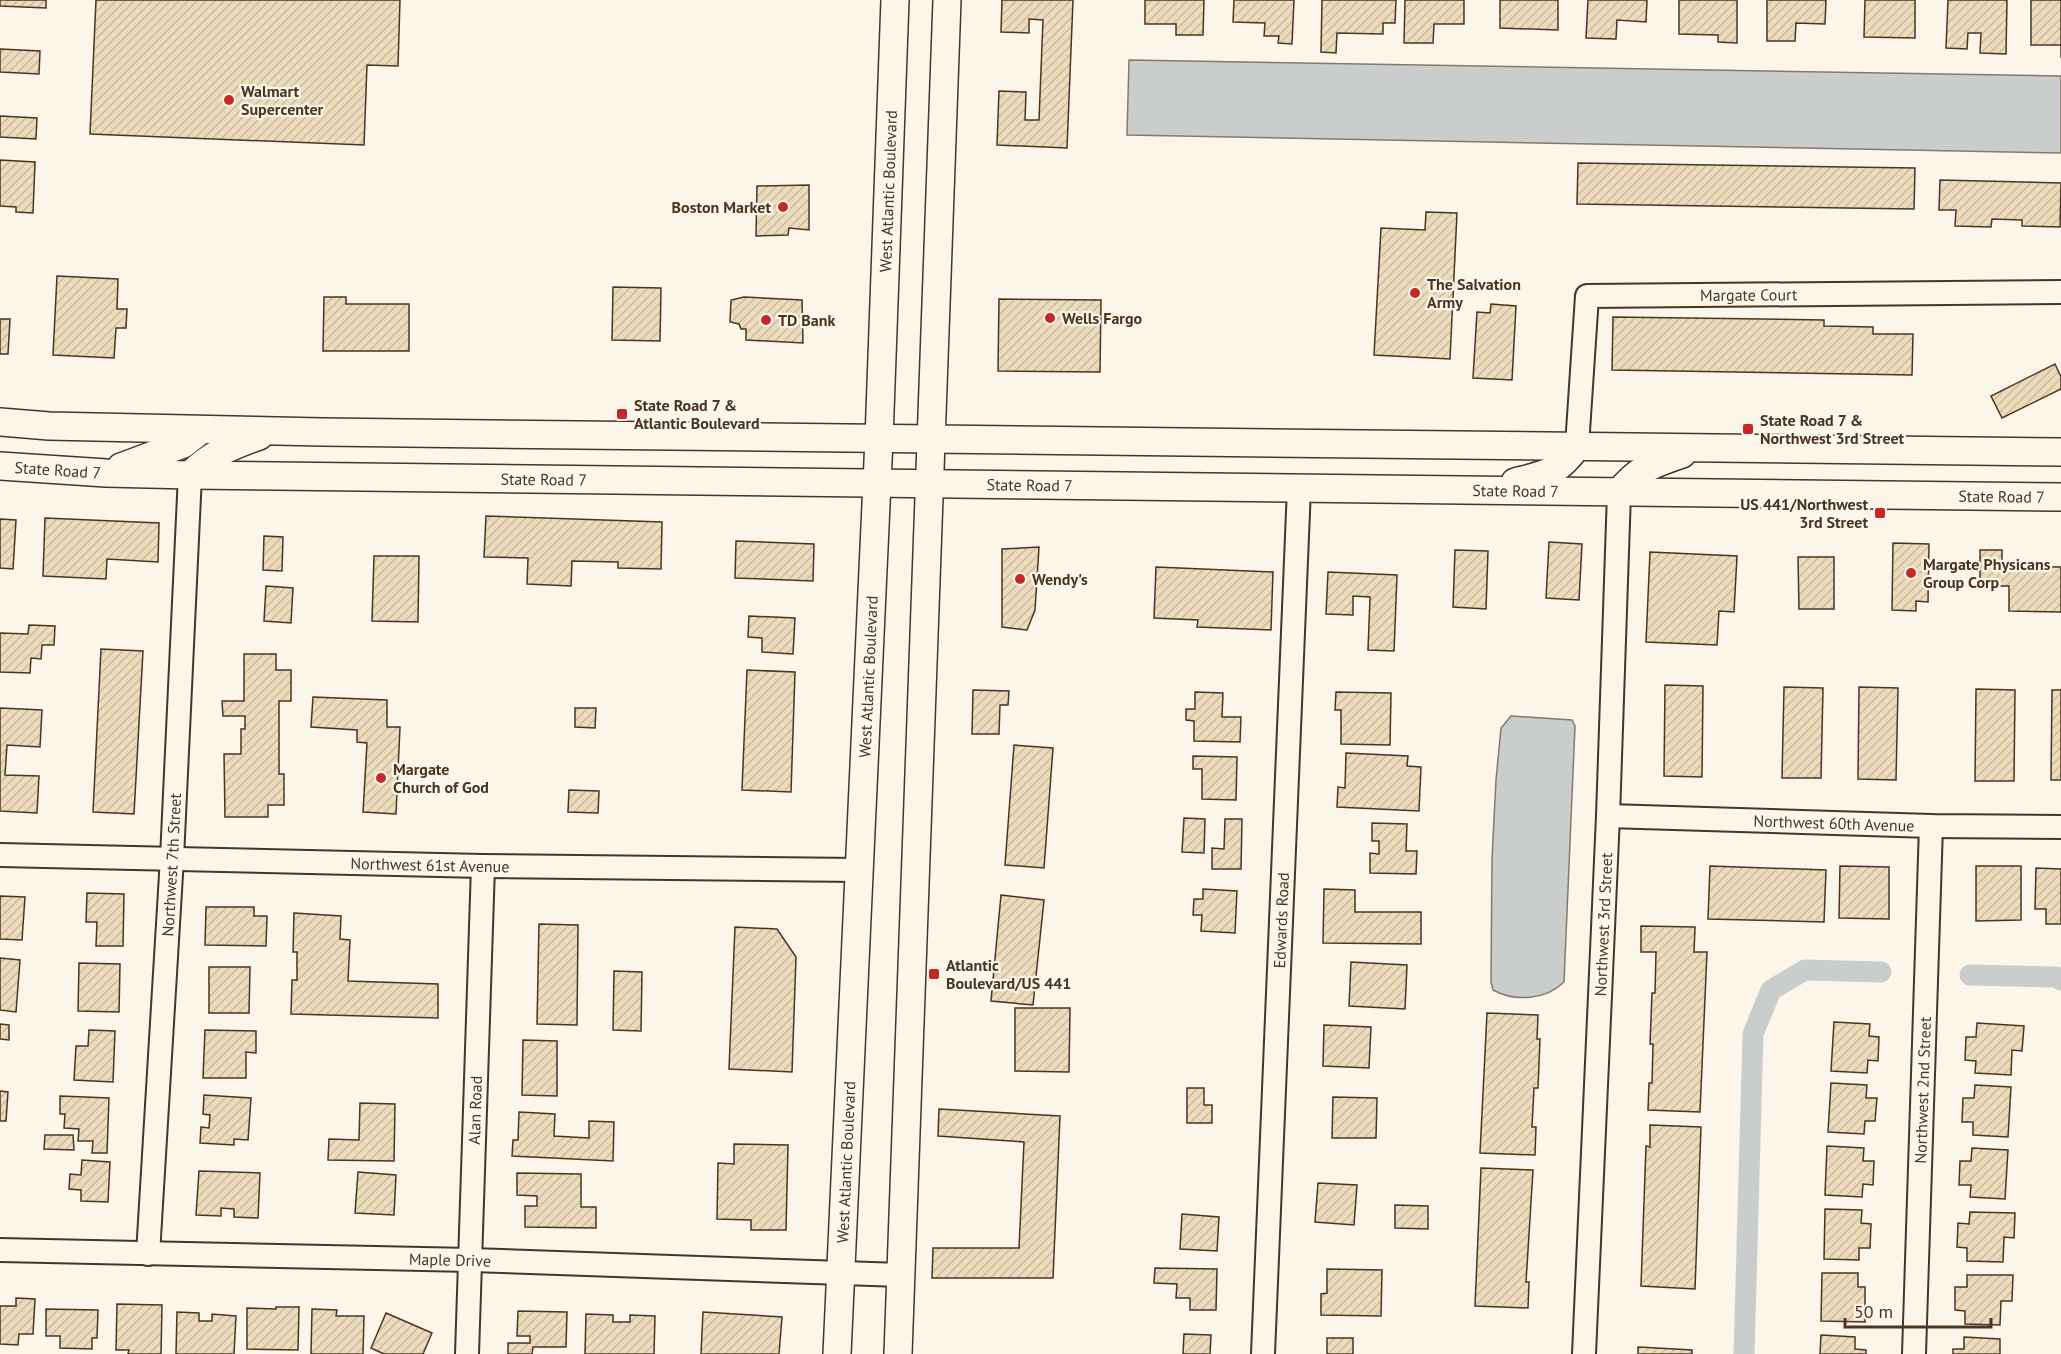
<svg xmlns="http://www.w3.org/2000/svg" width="2061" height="1354" viewBox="0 0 2061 1354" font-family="'PT Sans',sans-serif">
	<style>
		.water { fill: #c9cecd; stroke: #887966; stroke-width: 1.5 }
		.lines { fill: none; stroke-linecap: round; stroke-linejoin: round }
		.canal { stroke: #c9cecd; stroke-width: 21 }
		.building { fill: url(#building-hatch); stroke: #4a3520; stroke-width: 1.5 }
		.minor-casing { stroke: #4a3520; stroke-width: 26 }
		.major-casing { stroke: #4a3520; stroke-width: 30 }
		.minor { stroke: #fbf6e9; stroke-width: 22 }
		.major { stroke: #fbf6e9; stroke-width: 27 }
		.poi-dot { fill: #c62828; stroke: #fbf6e9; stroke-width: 2 }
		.labels { text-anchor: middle; stroke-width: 4.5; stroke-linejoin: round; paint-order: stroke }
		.poi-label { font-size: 16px; font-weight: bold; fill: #4a3520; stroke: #fbf6e9; text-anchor: start }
		.street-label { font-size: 16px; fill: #4a3520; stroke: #fbf6e9 }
	</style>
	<defs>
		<pattern id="building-hatch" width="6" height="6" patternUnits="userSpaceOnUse" patternTransform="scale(1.5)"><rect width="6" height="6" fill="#ecdcbc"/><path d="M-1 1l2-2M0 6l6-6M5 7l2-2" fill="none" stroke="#ccbda1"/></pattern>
	</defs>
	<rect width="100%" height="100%" fill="#fbf6e9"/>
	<!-- water -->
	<g class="water">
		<path d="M1129,60L2061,76V153L1127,135Z"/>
		<path d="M1511,716L1572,720L1575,726L1564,982C1546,1000 1515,1002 1493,990L1491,982L1492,859L1496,780L1501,728Z"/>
	</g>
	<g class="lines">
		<!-- canal -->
		<g class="canal">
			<path d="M1970,975L2056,977L2061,980"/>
			<path d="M1744,1354L1753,1034L1771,990L1805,970L1881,972"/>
		</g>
	</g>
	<!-- building -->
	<g class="building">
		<path d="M0,0H46V8L0,6Z"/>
		<path d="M96,0H400L398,66L367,65L364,145L90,134Z"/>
		<path d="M1002,0H1073L1067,148L997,145L999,91L1026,92L1025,120H1039L1043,20L1029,19V33L1001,32Z"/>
		<path d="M1145,0H1204L1203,35H1176V24H1145Z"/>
		<path d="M1234,0H1294L1292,44L1278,43L1279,36H1264L1265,23L1233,22Z"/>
		<path d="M1322,0H1396L1395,23H1383V34L1337,33L1336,53L1321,52Z"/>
		<path d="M1405,0H1464V24H1434L1433,43H1404Z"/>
		<path d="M1500,0H1558V30L1500,28Z"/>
		<path d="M1588,0H1647L1646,22L1617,20L1616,39L1586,38Z"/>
		<path d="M1679,0H1737V43L1718,42V35L1679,34Z"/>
		<path d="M1767,0H1826L1825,24L1796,23L1795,41H1767Z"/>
		<path d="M1865,0H1915V38L1864,37Z"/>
		<path d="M1948,0H2007L2006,54L1980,53L1981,33H1968L1967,49L1946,48Z"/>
		<path d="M2031,0H2061V58V45H2031Z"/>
		<path d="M0,49L40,51L39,74L0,72Z"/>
		<path d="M0,116L37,118L36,139L0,137Z"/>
		<path d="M0,160L35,162L33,213L16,212V207L0,206Z"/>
		<path d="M1578,163L1915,168L1914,209L1577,204Z"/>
		<path d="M1940,180L2061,183L2060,227L2022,226V220L1992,219L1991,227L1955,226L1956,210H1939Z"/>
		<path d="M809,185V230L789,228L788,235L756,236L757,186Z"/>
		<path d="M1426,212L1457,213L1450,359L1374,355L1381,228L1425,230Z"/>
		<path d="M57,276L118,279L117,309H127L126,328H116L114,358L53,355Z"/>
		<path d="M613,287L661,288L660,341L612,340Z"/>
		<path d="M324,297H346V304H409V351H323Z"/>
		<path d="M744,297L802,300L803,343L746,340V329H741L739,324L730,322L731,300Z"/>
		<path d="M999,299L1101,300L1100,372L998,371Z"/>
		<path d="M1491,304L1516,306L1512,380L1473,378L1477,312L1490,313Z"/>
		<path d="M1613,317L1824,320V326L1873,327V334H1913L1912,375L1612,370Z"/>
		<path d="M0,319H10L8,354H0Z"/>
		<path d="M2055,364L2061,377V389L2002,418L1991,396Z"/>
		<path d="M486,516L662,522L661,569L618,568V562L572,561L571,586L527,584L528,558L484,557Z"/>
		<path d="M45,518L159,523L158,562L107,559L106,579L43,576Z"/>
		<path d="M0,519L16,520L13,569L0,568Z"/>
		<path d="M264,536L283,537L282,571L263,570Z"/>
		<path d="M736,541L814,544L813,581L735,578Z"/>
		<path d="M1549,542L1582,544L1579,600L1546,598Z"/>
		<path d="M1893,543L1929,544L1928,602L1916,601V611L1892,610Z"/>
		<path d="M1039,547L1035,610L1027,630L1002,627V549Z"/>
		<path d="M1455,550L1488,551L1486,609L1453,607Z"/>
		<path d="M1980,550H2002V566L2061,567V612L2009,611V586H1980Z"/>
		<path d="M1650,552L1737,556L1734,612L1719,611L1717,645L1646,642Z"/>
		<path d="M374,556H419L418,622L372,621Z"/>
		<path d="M1798,557H1834V609H1799Z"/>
		<path d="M1156,567L1273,572L1271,630L1197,627L1198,620L1154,618Z"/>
		<path d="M1328,572L1397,575L1394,651L1368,650L1370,597L1353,596V615L1326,614Z"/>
		<path d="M266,586L293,588L291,623L264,621Z"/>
		<path d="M749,616L795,618L793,654L762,652V638L748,637Z"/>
		<path d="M29,625L55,626L54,645H42L41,659L31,658L30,673L0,672V633L28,634Z"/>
		<path d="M101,649L143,651L134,814L93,812Z"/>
		<path d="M244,654H276V670H291V701H279V774H284V805H268V817H225L224,754H241V729H245V716H223L222,701H244Z"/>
		<path d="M747,670L795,672L791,792L742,790Z"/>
		<path d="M1665,685L1703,686L1702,777L1664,776Z"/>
		<path d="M1784,687L1823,688L1821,778H1782Z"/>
		<path d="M1859,687L1898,688L1896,780L1858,779Z"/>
		<path d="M1976,689L2015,690L2014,781H1975Z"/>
		<path d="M973,690L1009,691L1008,705H1000L999,734H972Z"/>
		<path d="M2052,690H2061V780H2051Z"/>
		<path d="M1195,692L1223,693L1222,717H1241L1240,742L1194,741V721L1186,720V709H1195Z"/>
		<path d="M1336,692L1391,693L1390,745L1341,744V710H1335Z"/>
		<path d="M313,697L387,700V727H400L396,814L363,812L367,743L357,742V730L311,727Z"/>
		<path d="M0,708L42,710L40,747L7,745L5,775L39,776L37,813L0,811Z"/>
		<path d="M575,708H596L595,728L575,727Z"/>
		<path d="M1014,745L1053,748L1044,868L1005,865Z"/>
		<path d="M1346,753L1408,756L1407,766L1421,767L1419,811L1337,807L1338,787L1345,788Z"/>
		<path d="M1193,756L1237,757L1236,800L1202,799V769H1193Z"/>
		<path d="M569,790L599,791L598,813L568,812Z"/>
		<path d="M1184,818L1205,819L1204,853L1182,852Z"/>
		<path d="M1225,819H1242L1241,869H1212V848L1224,849Z"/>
		<path d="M1372,823L1407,824L1406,851H1417L1416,874L1370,873V853L1379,854V841H1372Z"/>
		<path d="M1710,866L1826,870L1824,922L1708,919Z"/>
		<path d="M1840,866L1889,867V919L1839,918Z"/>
		<path d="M1976,866H2021V920L1976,921Z"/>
		<path d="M2036,868L2061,869V924H2046V909H2035Z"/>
		<path d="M1203,889L1237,891L1235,933L1201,931L1202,915H1193L1194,899H1203Z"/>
		<path d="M1324,889L1355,890V912H1421V944L1323,943Z"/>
		<path d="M87,893L124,894L123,946H96L97,922H86Z"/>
		<path d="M1001,895L1044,900L1033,1005L991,1001Z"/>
		<path d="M0,896L25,897L22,940L0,939Z"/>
		<path d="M206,907H254V916H267L266,946L205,945Z"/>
		<path d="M294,913L341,916L340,939L350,940L348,981L438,984V1018L291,1014L292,980H297V952H293Z"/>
		<path d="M539,924L578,925L577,1025L537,1024Z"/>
		<path d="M1641,926L1695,927L1694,952H1707L1700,1112L1648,1110L1649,1083H1652L1653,1044H1650L1652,993H1655L1656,952H1641Z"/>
		<path d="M735,927L777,929L796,957L792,1072L729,1069Z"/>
		<path d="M0,958L20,960L16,1012L0,1010Z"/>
		<path d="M1351,962L1407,965L1405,1009L1349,1006Z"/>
		<path d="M79,963L120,964L119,1012L78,1011Z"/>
		<path d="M209,967H250L249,1013H209Z"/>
		<path d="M614,971L642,972L641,1031L613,1030Z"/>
		<path d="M1015,1008H1070L1069,1072L1015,1071Z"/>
		<path d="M1487,1013L1538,1015L1537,1039H1540L1538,1088H1534L1532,1127H1536L1535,1155L1480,1153Z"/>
		<path d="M1834,1022L1870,1024L1869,1036L1879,1037L1878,1061L1868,1060L1867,1073L1831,1071Z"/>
		<path d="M1977,1023L2024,1026L2022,1051L2012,1050L2011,1075L1975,1073L1976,1061L1965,1060L1966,1037H1976Z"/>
		<path d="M0,1024L9,1025V1040L0,1039Z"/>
		<path d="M1324,1025L1371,1027L1369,1068L1323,1066Z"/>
		<path d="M89,1030L115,1031L113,1082L74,1080L76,1046H88Z"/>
		<path d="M205,1030L256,1031V1053L246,1052V1078H203Z"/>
		<path d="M523,1040L557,1041V1096L522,1095Z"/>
		<path d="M1831,1083L1867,1085L1866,1098H1877L1875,1121H1865L1864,1134L1828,1132Z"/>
		<path d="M1975,1085L2011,1087L2008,1137L1973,1135V1122H1962L1963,1098H1974Z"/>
		<path d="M1187,1088H1204V1105H1212V1123H1187Z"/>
		<path d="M0,1091L8,1092L6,1121H0Z"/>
		<path d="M204,1095L251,1098L248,1140L234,1139V1145L200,1143L201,1127L209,1128L210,1115L203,1114Z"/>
		<path d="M60,1096L109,1098L107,1153H92L93,1141H78L79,1129L64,1128L65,1114H60Z"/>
		<path d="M1333,1097L1377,1098L1376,1138H1332Z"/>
		<path d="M360,1103L395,1104L394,1161L328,1160L329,1139L359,1140Z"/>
		<path d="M939,1109L1060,1116L1053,1278H932L933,1248H1019L1024,1142L938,1136Z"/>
		<path d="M519,1112L555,1114L554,1136L589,1138V1121L614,1122L613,1161L512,1156L513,1140H518Z"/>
		<path d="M1650,1125L1701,1127L1695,1289L1641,1286L1646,1146L1650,1147Z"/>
		<path d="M45,1135H73L74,1150L44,1149Z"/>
		<path d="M734,1144L788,1145L786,1230H751V1220L717,1219L718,1163L734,1164Z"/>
		<path d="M1827,1146L1864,1148L1863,1161H1874L1873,1185L1863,1184L1862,1197L1825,1195Z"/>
		<path d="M1972,1148L2008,1150L2005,1199L1970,1197L1971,1185H1959L1960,1161H1971Z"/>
		<path d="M82,1160L110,1162L108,1202L81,1201V1190L69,1189L70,1174L81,1175Z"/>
		<path d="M1481,1168L1533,1170L1526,1282H1529L1528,1308L1475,1306Z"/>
		<path d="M199,1171L260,1173L258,1218L234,1217V1209L221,1208V1216L196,1215Z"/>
		<path d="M358,1172L396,1175L394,1215L355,1213Z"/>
		<path d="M517,1173L581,1174V1207H596V1228L525,1227V1206H537V1196L517,1195Z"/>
		<path d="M1318,1183L1357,1185L1354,1225L1315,1222Z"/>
		<path d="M1395,1205L1428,1206V1229L1395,1228Z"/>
		<path d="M1825,1209L1862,1210L1861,1223L1871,1224L1870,1248H1859V1260L1824,1259Z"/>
		<path d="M1970,1212L2015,1213L2014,1238L2004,1237L2003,1262L1967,1261V1248L1957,1247L1958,1223L1969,1224Z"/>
		<path d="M1182,1214L1219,1217L1217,1251L1180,1249Z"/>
		<path d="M1155,1268L1217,1269L1216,1310H1190V1298H1176L1177,1284L1154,1283Z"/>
		<path d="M1327,1269L1382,1270L1381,1316L1321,1315V1294L1327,1293Z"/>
		<path d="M1822,1273H1858V1287H1865V1322L1821,1321Z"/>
		<path d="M1967,1275H2013L2012,1301H2001L2000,1325L1965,1324V1311L1955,1310V1287H1967Z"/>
		<path d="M16,1298L35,1299L33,1334H19L18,1345L0,1344V1306H16Z"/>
		<path d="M117,1304L162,1305L161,1354H128L129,1350H116Z"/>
		<path d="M276,1307H299L298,1350L247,1349V1308L276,1309Z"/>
		<path d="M46,1309L98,1310L97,1338H92V1349L60,1348V1336H46Z"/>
		<path d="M312,1309L337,1310L336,1316H364L363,1354H311Z"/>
		<path d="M518,1311L567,1312L566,1347H533L532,1354H508V1343H530V1336H517Z"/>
		<path d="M177,1312L199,1313V1321H212V1314L236,1316L234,1354H176Z"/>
		<path d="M703,1312L782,1317L779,1354H701Z"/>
		<path d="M386,1313L432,1333L423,1354H384L371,1348Z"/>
		<path d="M586,1314L613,1315V1322H630V1315L655,1316L654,1354H585Z"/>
		<path d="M1184,1334L1211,1335L1210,1354H1183Z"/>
		<path d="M1821,1335L1855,1337V1349L1866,1350V1354H1820Z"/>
		<path d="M1964,1337L2000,1339V1354H1953V1349H1964Z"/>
		<rect x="1327" y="1338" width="26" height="16"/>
		<path d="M1638,1347L1692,1350V1354H1638Z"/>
	</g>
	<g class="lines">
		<!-- minor casing -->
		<g class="minor-casing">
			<g id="minor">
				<path id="s1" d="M1577,446L1587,296L2061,292"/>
				<path id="s2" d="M1608,816L1931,826L2061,827"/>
				<path id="s3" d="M0,855L483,866L859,870"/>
				<path id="s4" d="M0,1250L471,1260L901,1275"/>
				<path id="s5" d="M148,1254L172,858L190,475"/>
				<path id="s6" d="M467,1354L483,866"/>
				<path id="s7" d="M1263,1354L1299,488"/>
				<path id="s8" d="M1584,1354L1608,816L1619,493"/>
				<path id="s9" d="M1914,1354L1931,826"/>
			</g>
		</g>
		<!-- major casing -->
		<g class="major-casing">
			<g id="major">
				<path d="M0,422L49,426L322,432L2061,452"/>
				<path id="s10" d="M0,466L106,473L190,475L2061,497"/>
				<path d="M121,467L183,444L201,430"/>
				<path d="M190,475C211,454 231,446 259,436"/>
				<path d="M1515,482C1546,474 1558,473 1577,446"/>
				<path d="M1619,493C1638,468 1654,464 1682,454"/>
				<path id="s11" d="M837,1354L879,439L895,0"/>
				<path d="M898,1354L947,0"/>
			</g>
		</g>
		<!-- minor -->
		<use href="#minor" class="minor"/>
		<!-- major -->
		<use href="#major" class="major"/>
	</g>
	<!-- markers -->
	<g class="poi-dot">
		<circle cx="229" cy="100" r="6"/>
		<circle cx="783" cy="207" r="6"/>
		<circle cx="1415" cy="293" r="6"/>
		<circle cx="1050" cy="318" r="6"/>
		<circle cx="766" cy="320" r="6"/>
		<rect x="616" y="408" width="12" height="12" rx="3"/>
		<rect x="1742" y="423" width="12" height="12" rx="3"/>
		<rect x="1874" y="507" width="12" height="12" rx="3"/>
		<circle cx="1911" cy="573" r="6"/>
		<circle cx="1020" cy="579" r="6"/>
		<circle cx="381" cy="778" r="6"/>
		<rect x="928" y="968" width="12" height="12" rx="3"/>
	</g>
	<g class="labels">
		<!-- poi labels -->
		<g class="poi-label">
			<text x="241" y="97">Walmart<tspan x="241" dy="18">Supercenter</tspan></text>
			<text x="771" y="213" text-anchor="end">Boston Market</text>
			<text x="1427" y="290">The Salvation<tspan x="1427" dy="18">Army</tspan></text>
			<text x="1062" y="324">Wells Fargo</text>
			<text x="778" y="326">TD Bank</text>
			<text x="634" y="411">State Road 7 &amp;<tspan x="634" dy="18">Atlantic Boulevard</tspan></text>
			<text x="1760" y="426">State Road 7 &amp;<tspan x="1760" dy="18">Northwest 3rd Street</tspan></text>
			<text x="1868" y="510" text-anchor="end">US 441/Northwest<tspan x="1868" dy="18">3rd Street</tspan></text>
			<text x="1923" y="570">Margate Physicans<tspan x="1923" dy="18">Group Corp</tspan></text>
			<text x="1032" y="585">Wendy's</text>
			<text x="393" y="775">Margate<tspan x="393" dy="18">Church of God</tspan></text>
			<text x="946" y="971">Atlantic<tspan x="946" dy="18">Boulevard/US 441</tspan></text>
		</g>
		<!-- street labels -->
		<g class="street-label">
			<text dy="6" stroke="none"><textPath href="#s11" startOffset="1164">West Atlantic Boulevard</textPath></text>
			<text dy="6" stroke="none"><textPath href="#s1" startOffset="312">Margate Court</textPath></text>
			<text dy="6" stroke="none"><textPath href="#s10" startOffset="58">State Road 7</textPath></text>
			<text dy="6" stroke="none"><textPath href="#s10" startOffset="544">State Road 7</textPath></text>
			<text dy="6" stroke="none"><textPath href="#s10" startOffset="1030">State Road 7</textPath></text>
			<text dy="6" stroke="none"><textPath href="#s10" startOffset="1516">State Road 7</textPath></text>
			<text dy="6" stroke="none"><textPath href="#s10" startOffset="2002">State Road 7</textPath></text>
			<text dy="6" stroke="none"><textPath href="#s11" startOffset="678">West Atlantic Boulevard</textPath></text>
			<text dy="6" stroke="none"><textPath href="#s2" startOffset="226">Northwest 60th Avenue</textPath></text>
			<text dy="6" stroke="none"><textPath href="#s5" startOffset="390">Northwest 7th Street</textPath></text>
			<text dy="6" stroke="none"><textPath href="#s3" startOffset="430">Northwest 61st Avenue</textPath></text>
			<text dy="6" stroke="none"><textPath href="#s7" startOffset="434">Edwards Road</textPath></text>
			<text dy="6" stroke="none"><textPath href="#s8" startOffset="430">Northwest 3rd Street</textPath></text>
			<text dy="6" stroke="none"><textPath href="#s9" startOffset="264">Northwest 2nd Street</textPath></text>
			<text dy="6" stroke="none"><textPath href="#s6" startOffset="244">Alan Road</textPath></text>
			<text dy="6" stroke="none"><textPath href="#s11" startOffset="192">West Atlantic Boulevard</textPath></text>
			<text dy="6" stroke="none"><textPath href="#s4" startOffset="450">Maple Drive</textPath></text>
		</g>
	</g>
	<!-- scale -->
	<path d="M1845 1318v9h146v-9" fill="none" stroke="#4a3520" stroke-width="3"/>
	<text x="1854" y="1318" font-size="18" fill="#4a3520" stroke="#fbf6e9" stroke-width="4.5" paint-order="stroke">50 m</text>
</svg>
